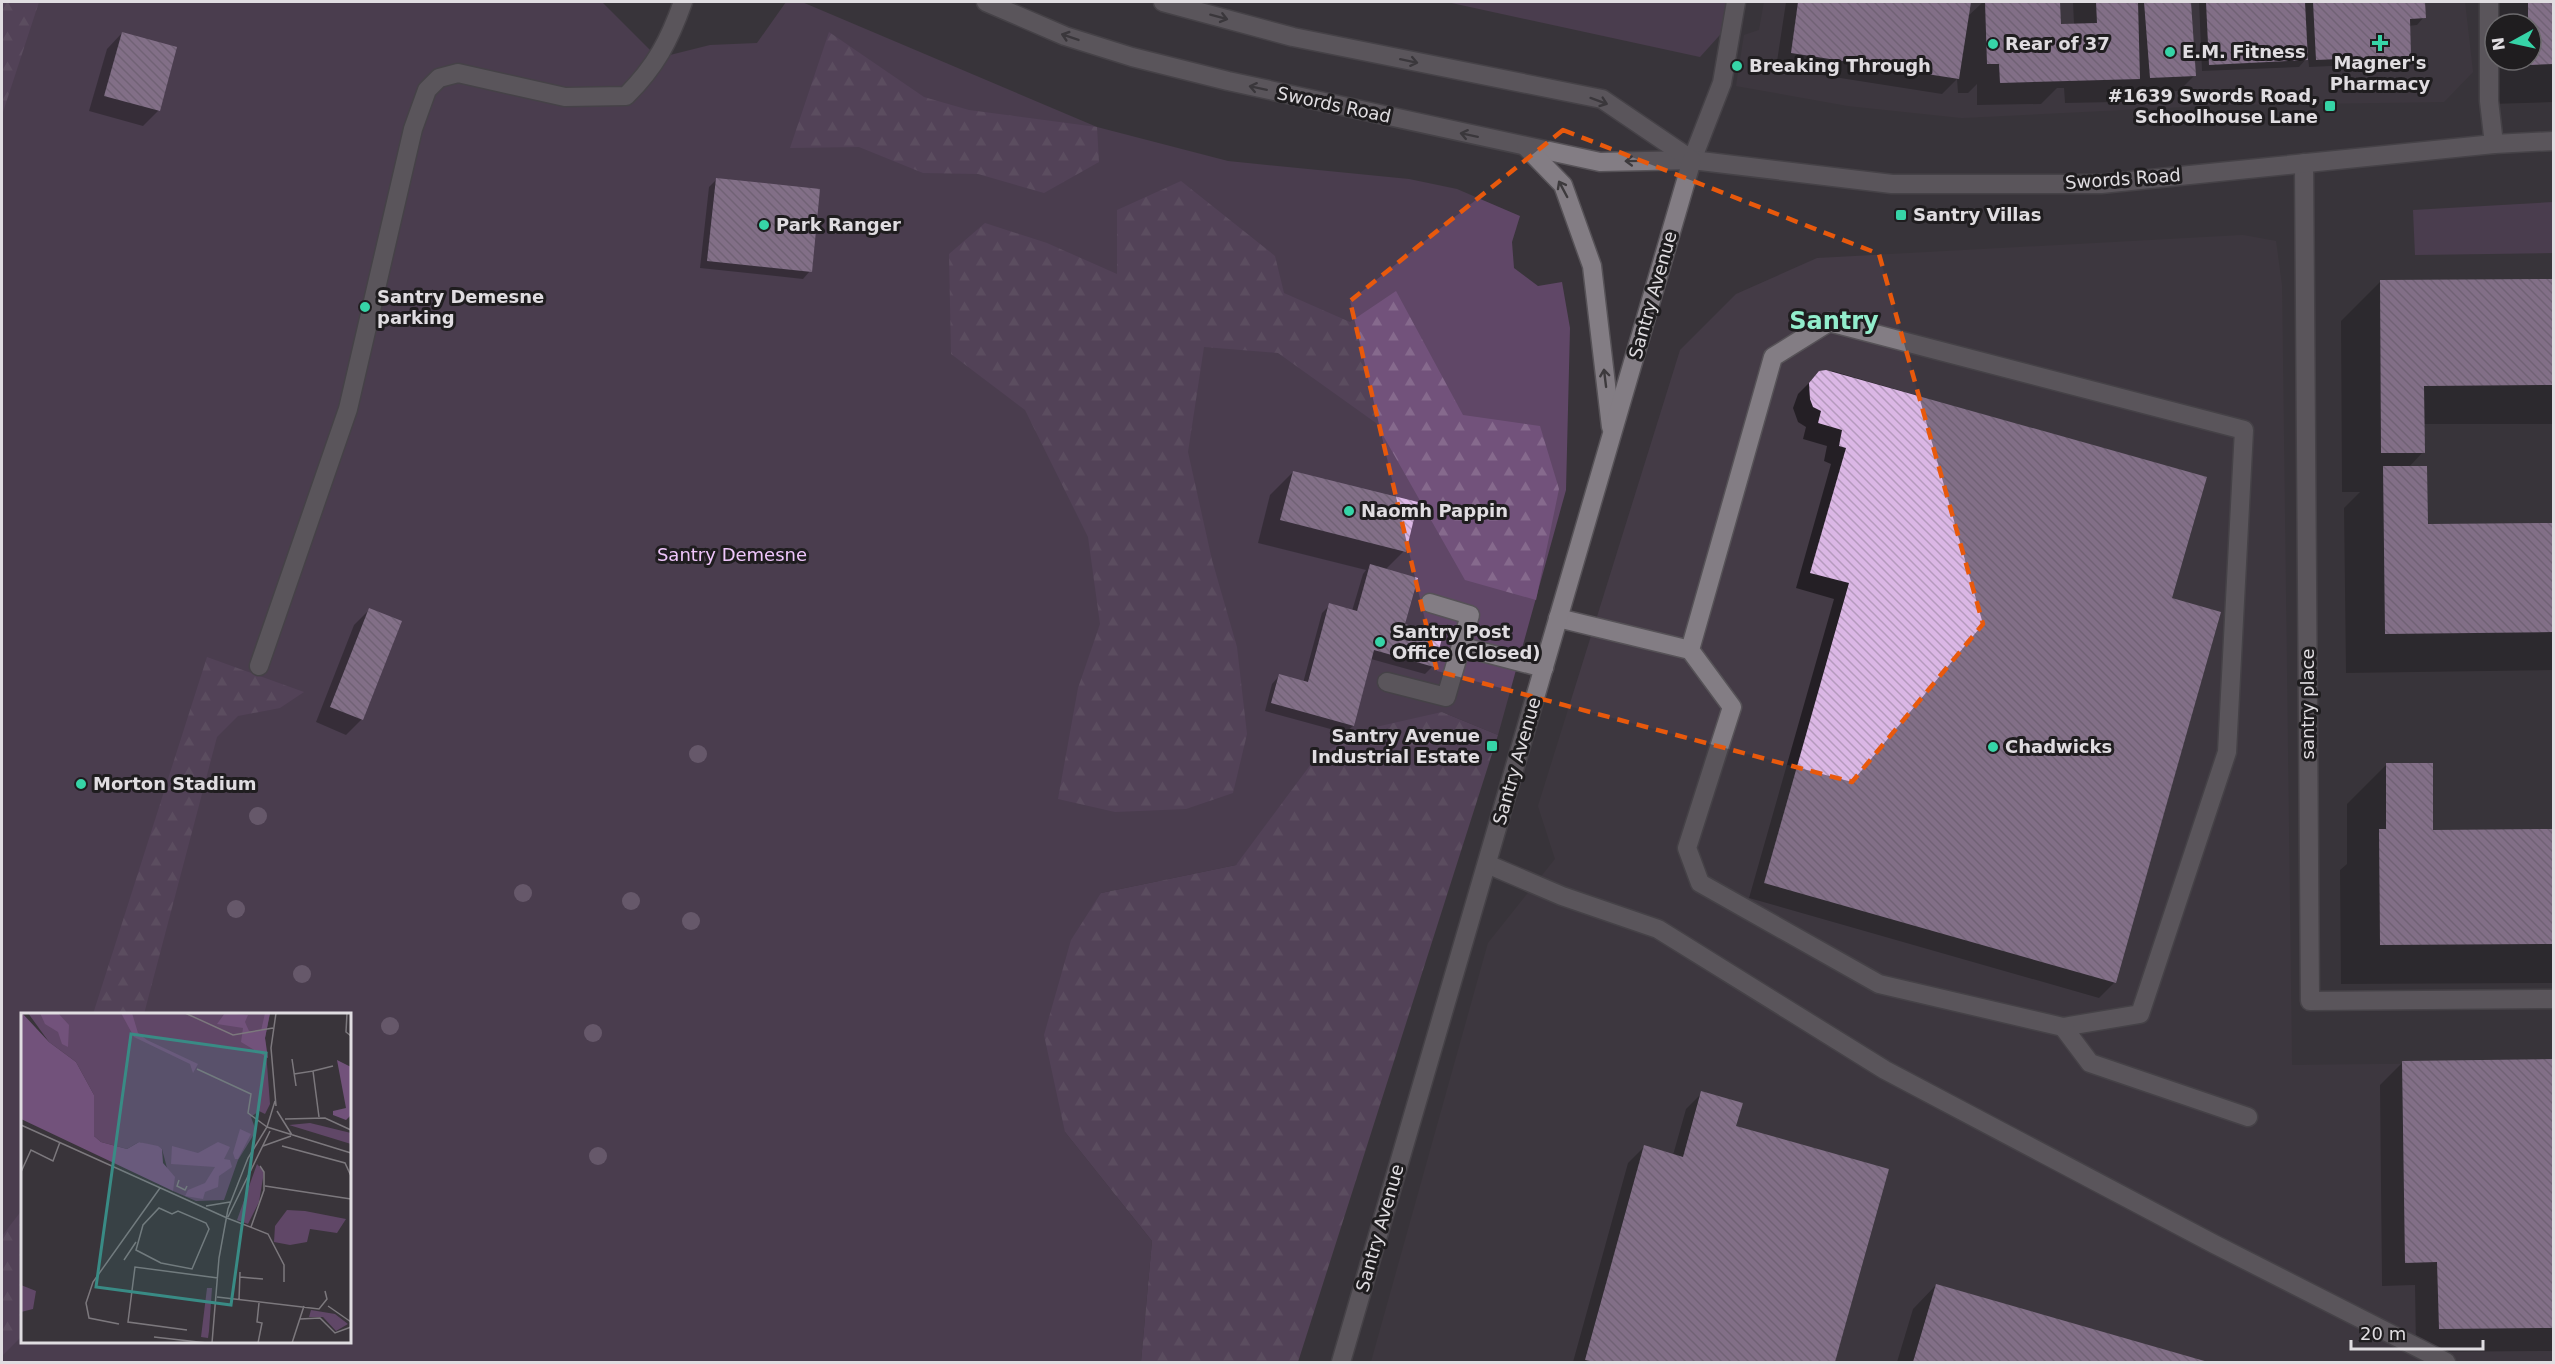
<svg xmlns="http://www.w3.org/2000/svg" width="2555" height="1364" viewBox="0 0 2555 1364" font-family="'DejaVu Sans',sans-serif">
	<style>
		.built { fill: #443b46 }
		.green { fill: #604767; fill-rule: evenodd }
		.forest { fill: url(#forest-firs) }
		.shadow { fill: #0007; fill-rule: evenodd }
		.building { fill: url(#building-back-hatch) }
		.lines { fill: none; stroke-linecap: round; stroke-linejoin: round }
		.lane-casing { stroke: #565257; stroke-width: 21 }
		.street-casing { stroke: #565257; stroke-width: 21 }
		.secondary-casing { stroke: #565257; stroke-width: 21 }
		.lane { stroke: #837d84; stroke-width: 18 }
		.street { stroke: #837d84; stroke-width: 18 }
		.secondary { stroke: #837d84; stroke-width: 18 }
		.tree { fill: #9d84a4 }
		.oneway { stroke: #3d3a3d }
		.marked { fill: none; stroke: #e8590c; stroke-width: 4.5; stroke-dasharray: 12 8; stroke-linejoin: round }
		.poi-dot { fill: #36d4a7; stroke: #1f1d1f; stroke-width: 2 }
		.labels { text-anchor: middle; stroke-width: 6; stroke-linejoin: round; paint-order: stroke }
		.poi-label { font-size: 18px; font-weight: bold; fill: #e0dde1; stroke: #1f1d1f; text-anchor: start }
		.street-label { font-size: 18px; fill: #e0dde1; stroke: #1f1d1f }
		.park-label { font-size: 18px; fill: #efc6fb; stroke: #1f1d1f }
		.district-label { font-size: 24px; font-weight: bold; fill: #92edcc; stroke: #1f1d1f }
		.inset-road { fill: none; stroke: #7c787d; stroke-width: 1.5 }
		.view { fill: #398b85; fill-opacity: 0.15; stroke: #398b85; stroke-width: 3 }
		.inset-edge { fill: none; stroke: #e0dde1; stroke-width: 3 }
	</style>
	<defs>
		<pattern id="forest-firs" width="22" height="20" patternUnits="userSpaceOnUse" patternTransform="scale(1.5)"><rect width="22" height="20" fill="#72527b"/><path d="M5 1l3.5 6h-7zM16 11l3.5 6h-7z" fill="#866a8d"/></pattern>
		<pattern id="building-back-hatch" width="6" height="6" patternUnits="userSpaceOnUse" patternTransform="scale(1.5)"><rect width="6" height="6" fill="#dbb7e5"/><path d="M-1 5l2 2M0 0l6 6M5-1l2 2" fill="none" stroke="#b59abd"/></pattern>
	</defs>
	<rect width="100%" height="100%" fill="#39343a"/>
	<!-- built -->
	<g class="built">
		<path d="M1764,2H2465L2473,72L2444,102L2223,105L1962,118L1848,106L1736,86L1744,35L1759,30Z"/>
		<path d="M2243,235L2276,241L2282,286L2292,1065L2553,1062V1362H1371L1488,943L1555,859L1538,806L1680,350L1736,294L1817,258Z"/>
	</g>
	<!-- green -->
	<g class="green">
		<path d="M2,2H602L658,58L710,45L757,43L786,2H802L1097,127L1228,161L1409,179L1457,189L1520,216L1512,242L1514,268L1538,286L1562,282L1570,328L1566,490L1498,735L1442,712L1236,865L1101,893L1065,1132L1152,1241L1141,1362H2ZM22,1014H350V1342H22Z"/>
		<path d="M1447,2H1730L1728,26L1700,57Z"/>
		<path d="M2553,202V253L2415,255L2413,210Z"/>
	</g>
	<!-- forest -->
	<g class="forest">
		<path d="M2,2H39L2,115Z"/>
		<path d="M829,32L924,97L969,110L1097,127L1099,162L1044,193L978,174L923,173L859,147L790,148Z"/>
		<path d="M1181,181L1275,256L1284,293L1350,322L1396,291L1463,415L1540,426L1559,489L1536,600L1465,580L1376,423L1278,353L1204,347L1188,452L1212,560L1237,647L1247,734L1233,793L1186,809L1115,812L1058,799L1078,688L1100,624L1088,537L1025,410L951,354L949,254L985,223L1047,243L1117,274V210Z"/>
		<path d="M207,657L304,692L280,708L238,716L217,737L144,1014H93Z"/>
		<path d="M1442,712L1498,735L1298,1362H1141L1152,1241L1065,1132L1044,1035L1071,940L1101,893L1236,865L1314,760L1358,731Z"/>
		<path d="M22,1210V1336L2,1356V1236Z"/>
	</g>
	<!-- shadow -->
	<g class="shadow">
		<path d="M1786,2H1970L1967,17L1983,2H2059V25H2074L2073,2H2190L2195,75L2179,91L2164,92V89L2155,98L2127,101L2126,91L2116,102L2065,103L2064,88H2057L2041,104L1977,105V84L1968,93H1958L1957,79L1942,94L1776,68Z"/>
		<path d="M2199,2H2424V17L2417,25L2408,26L2410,55L2402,63L2309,67L2308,57L2299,67L2202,71Z"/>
		<path d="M2488,2H2554V102L2491,104ZM2495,24H2531V60H2495Z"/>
		<path d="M122,33L159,110L143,126L89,111L107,49Z"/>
		<path d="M717,179L810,271L803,279L700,268L709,187Z"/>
		<path d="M2554,281V424H2423V452L2408,468L2427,526L2554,525V670L2346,673L2344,508L2360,492H2342L2341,321L2380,282Z"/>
		<path d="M1832,371L2205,478L2171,599L2115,982L2099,998L1749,898L1834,599L1796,588L1831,464L1824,461L1827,446L1803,439L1806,427L1798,422L1793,408L1798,394L1814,378L1820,373Z"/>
		<path d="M1293,472L1404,551L1385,570L1403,625L1433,666L1425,674L1371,659L1353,726L1345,733L1265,711L1272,684L1279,676L1303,683L1322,613L1330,605L1352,611L1363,574L1366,570L1258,543L1270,495Z"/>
		<path d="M369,610L362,719L346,735L316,722L354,625Z"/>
		<path d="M2386,765L2431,831H2554V983L2341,984L2340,870L2347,864V804Z"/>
		<path d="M2554,1061V1351L2416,1352L2415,1285L2382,1286L2380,1085L2403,1062Z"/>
		<path d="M1702,1093L1734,1127L1887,1170L1834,1362H1573L1628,1163L1644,1147L1673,1155L1686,1109Z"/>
		<path d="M1936,1285L2205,1362H1897L1913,1309Z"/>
	</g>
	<!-- building -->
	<g class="building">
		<path d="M1798,2H1971L1959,79L1791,53Z"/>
		<path d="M1985,2H2060L2061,24L2097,23L2096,2H2138L2140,79L2000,83L1999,64H1987Z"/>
		<path d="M2144,2H2191L2196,76L2150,78Z"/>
		<path d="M2206,2H2305L2308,60L2209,65Z"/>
		<path d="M2313,2H2425L2426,18L2410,19L2411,56L2316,60Z"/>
		<path d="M2528,2H2554V64L2530,65L2531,24H2528Z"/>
		<path d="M122,32L177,47L160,111L104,96Z"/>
		<path d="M716,178L820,189L812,272L707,261Z"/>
		<path d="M2554,279V385L2424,386L2425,453H2381L2380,280Z"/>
		<path d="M1826,370L2207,477L2172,598L2221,612L2116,983L1764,883L1849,583L1810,573L1846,448L1839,446L1842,430L1818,423L1821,411L1813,407L1810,399L1809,383L1819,371Z"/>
		<path d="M2383,466H2427L2428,524L2554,523V632L2385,634Z"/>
		<path d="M1293,471L1418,502L1406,552L1280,520Z"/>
		<path d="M1370,564L1418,578L1405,624L1443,635L1434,667L1374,650L1354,726L1271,703L1279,674L1308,682L1329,603L1357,611Z"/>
		<path d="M369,608L402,621L363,720L330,707Z"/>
		<path d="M2386,763H2433V830L2554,829V944L2380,945L2379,829H2386Z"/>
		<path d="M2554,1059V1328L2439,1329L2437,1262L2405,1263L2402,1061Z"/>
		<path d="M1701,1091L1743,1103L1736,1126L1889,1169L1835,1362H1595L1585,1360L1644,1145L1683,1157Z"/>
		<path d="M1936,1284L2208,1362H1913Z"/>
	</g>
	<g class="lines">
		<!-- lane casing -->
		<g class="lane-casing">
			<g id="lane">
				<path d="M1558,618L1690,650L1732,707L1687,848L1700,883L1879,984L2063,1027L2140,1014L2227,752L2244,430L1829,322L1773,357L1690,650"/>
				<path d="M1463,647L1544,668"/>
				<path d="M259,666L348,409L413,129L427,90L439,78L458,73L565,97L626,96C656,66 669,41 683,2"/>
				<path d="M1387,682L1446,697L1470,615L1430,603"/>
				<path d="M1487,864L1562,896L1658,929L1885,1070L2214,1244L2446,1362"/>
				<path d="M2063,1027L2090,1063L2248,1117"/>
			</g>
		</g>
		<!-- street casing -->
		<g class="street-casing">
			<g id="street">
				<path d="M2489,2V101L2494,144"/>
				<path d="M1692,160L1722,83L1736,2"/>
				<path d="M2304,163L2310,1001L2554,999"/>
			</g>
		</g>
		<!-- secondary casing -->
		<g class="secondary-casing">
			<g id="secondary">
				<path d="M986,2L1065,36L1132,57L1228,81L1600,162L1692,160L1892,184H2101L2494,144L2554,141"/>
				<path d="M1163,2L1293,37L1602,99L1692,160"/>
				<path d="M1526,147L1563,185L1592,266L1611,427"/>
				<path d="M1341,1362L1692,160"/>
			</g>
		</g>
		<!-- lane -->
		<use href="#lane" class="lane"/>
		<!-- street -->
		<use href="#street" class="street"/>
		<!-- secondary -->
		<use href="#secondary" class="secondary"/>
	</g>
	<!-- trees -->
	<g class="tree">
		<circle cx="698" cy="754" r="9"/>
		<circle cx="258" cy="816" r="9"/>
		<circle cx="523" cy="893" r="9"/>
		<circle cx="631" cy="901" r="9"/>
		<circle cx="236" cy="909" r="9"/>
		<circle cx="691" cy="921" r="9"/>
		<circle cx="302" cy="974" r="9"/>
		<circle cx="390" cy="1026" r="9"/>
		<circle cx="593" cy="1033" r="9"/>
		<circle cx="598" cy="1156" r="9"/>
	</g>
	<!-- one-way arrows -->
	<defs><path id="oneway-shaft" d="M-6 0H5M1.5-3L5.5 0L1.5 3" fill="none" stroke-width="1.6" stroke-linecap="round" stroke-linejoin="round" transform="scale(1.5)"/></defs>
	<g class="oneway">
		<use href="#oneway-shaft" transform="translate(1219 17) rotate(15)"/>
		<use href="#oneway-shaft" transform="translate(1070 37) rotate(-161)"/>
		<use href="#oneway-shaft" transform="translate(1409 61) rotate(12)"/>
		<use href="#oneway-shaft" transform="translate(1258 88) rotate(-168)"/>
		<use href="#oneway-shaft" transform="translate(1599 101) rotate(20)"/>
		<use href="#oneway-shaft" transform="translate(1469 135) rotate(-168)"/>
		<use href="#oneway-shaft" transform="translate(1634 161) rotate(179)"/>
		<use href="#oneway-shaft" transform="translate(1563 189) rotate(-118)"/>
		<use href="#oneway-shaft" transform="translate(1605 378) rotate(-97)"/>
	</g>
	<!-- marked area -->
	<path d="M0 0H2555V1364H0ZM1563,130L1879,254L1983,624L1852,782L1437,671L1350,301Z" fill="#39343a" fill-opacity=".55" fill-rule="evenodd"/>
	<path class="marked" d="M1563,130L1879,254L1983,624L1852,782L1437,671L1350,301Z"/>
	<!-- markers -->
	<g class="poi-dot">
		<path d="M2377 34h6v6h6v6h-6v6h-6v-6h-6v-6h6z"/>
		<circle cx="1993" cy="44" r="6"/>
		<circle cx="2170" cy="52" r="6"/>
		<circle cx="1737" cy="66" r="6"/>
		<rect x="2324" y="100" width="12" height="12" rx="3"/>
		<rect x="1895" y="209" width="12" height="12" rx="3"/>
		<circle cx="764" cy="225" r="6"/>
		<circle cx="365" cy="307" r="6"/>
		<circle cx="1349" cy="511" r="6"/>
		<circle cx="1380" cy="642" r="6"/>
		<rect x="1486" y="740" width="12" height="12" rx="3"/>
		<circle cx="1993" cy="747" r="6"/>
		<circle cx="81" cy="784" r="6"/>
	</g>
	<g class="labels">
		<!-- poi labels -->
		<g class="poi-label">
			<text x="2005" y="50">Rear of 37</text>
			<text x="2182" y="58">E.M. Fitness</text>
			<text x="2380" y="69" text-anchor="middle">Magner's<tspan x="2380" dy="21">Pharmacy</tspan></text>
			<text x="1749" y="72">Breaking Through</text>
			<text x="2318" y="102" text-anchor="end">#1639 Swords Road,<tspan x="2318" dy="21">Schoolhouse Lane</tspan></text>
			<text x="1913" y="221">Santry Villas</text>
			<text x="776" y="231">Park Ranger</text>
			<text x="377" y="303">Santry Demesne<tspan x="377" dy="21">parking</tspan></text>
			<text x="1361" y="517">Naomh Pappin</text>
			<text x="1392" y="638">Santry Post<tspan x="1392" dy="21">Office (Closed)</tspan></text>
			<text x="1480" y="742" text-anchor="end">Santry Avenue<tspan x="1480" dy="21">Industrial Estate</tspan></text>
			<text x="2005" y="753">Chadwicks</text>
			<text x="93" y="790">Morton Stadium</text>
		</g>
		<!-- street labels -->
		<g class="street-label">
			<text transform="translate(1334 105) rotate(12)" y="6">Swords Road</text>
			<text transform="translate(2123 179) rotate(-4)" y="6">Swords Road</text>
			<text transform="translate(1653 295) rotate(-74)" y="6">Santry Avenue</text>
			<text transform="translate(2308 704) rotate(-90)" y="6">santry place</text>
			<text transform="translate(1517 761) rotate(-74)" y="6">Santry Avenue</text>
			<text transform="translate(1380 1228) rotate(-74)" y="6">Santry Avenue</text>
		</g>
		<!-- park labels -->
		<g class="park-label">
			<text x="732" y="561">Santry Demesne</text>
		</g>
		<!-- district labels -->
		<g class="district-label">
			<text x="1834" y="329">Santry</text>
		</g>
	</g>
	<!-- overview -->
	<g transform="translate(21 1013)">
		<rect width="330" height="330" fill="#39343a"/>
		<path d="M7,0H249L244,25L249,91L244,101L238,98L230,104L235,118L217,147L203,187L175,188L152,178L141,136L118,129L106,136L80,129L73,123V82L55,49L28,29ZM289,110L330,120V131L268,112ZM236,151L243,159L238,189L227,211L216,207ZM0,272L15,278L12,296L0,299ZM186,275H191L188,318L187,325L180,324ZM290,297L314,301L327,311L315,318L302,304H288Z" fill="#604767"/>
		<path d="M1,0L28,29L55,49L73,82V123L80,129L106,136L118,129L137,133L141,136L142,150L154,164L152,178L0,106ZM19,0H37L48,12L47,34L41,31L37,19L24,11ZM100,0H111L117,20L126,27L177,51L172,60L169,51L113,24ZM204,0L227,2L224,9L228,18H240L244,0H249L244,25L247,45L220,29L222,15L196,11ZM316,47L330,54V102L325,107L312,102V98L325,95ZM219,116L230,121L217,146H214L212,140ZM197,129L209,134L203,146L209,147L211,154L198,163L197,174L184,179L182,186L164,183L167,177L184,170L194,154L150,151L151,133L177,140Z" fill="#72527b"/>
		<path d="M266,197L284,198L325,206L316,220L289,216L286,229L269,232L253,229L254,213Z" fill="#604767"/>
		<path class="inset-road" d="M164,0L212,22L252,15M326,0L325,19L330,23M271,46L275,73M176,56L230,81L227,100L246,114M292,58L312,53M273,61L292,58L298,104M255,93L250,35L255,0M256,98L271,122M264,106L304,105L330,117M0,112L206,205M246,114L330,140M242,133L270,123M261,133L324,150L330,163M0,159L10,137L32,148L39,129M158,167L156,173L164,177L166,173M244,173L330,186M185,193L209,189M138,195L151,201L157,198L185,210L188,216L171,256L140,250L115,237L122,212ZM207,204L249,118M206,205L247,221L263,252V269M230,214L243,177V159L239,153M103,247L115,229M219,264L242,266M196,284L298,296L306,286L304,278M218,287L219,259M307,293L330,309M279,306L299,305L314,320L330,314M98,311L68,305L65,290L72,269L139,175M166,317L107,309L114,254L197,265M133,324L186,330M191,330L198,245L207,196L227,145L246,114L254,88M237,330L241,310L236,309L238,290M271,330L283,293"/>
		<path class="view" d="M110,21L245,40L210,292L75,274Z"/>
		<rect width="330" height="330" class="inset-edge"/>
	</g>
	<!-- border -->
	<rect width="2555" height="1364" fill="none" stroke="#e0dde1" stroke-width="6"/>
	<!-- north arrow -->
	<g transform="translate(2513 42) rotate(262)"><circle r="28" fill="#1f1d1f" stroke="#6c6a6d" stroke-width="1.5"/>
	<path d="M0-4.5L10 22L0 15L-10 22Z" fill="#36d4a7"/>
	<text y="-9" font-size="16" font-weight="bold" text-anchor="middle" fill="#e0dde1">N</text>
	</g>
	<!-- scale -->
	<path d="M2351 1340v9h132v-9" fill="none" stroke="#e0dde1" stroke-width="3"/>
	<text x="2360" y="1340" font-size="18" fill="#e0dde1" stroke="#1f1d1f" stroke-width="4.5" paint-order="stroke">20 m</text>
</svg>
